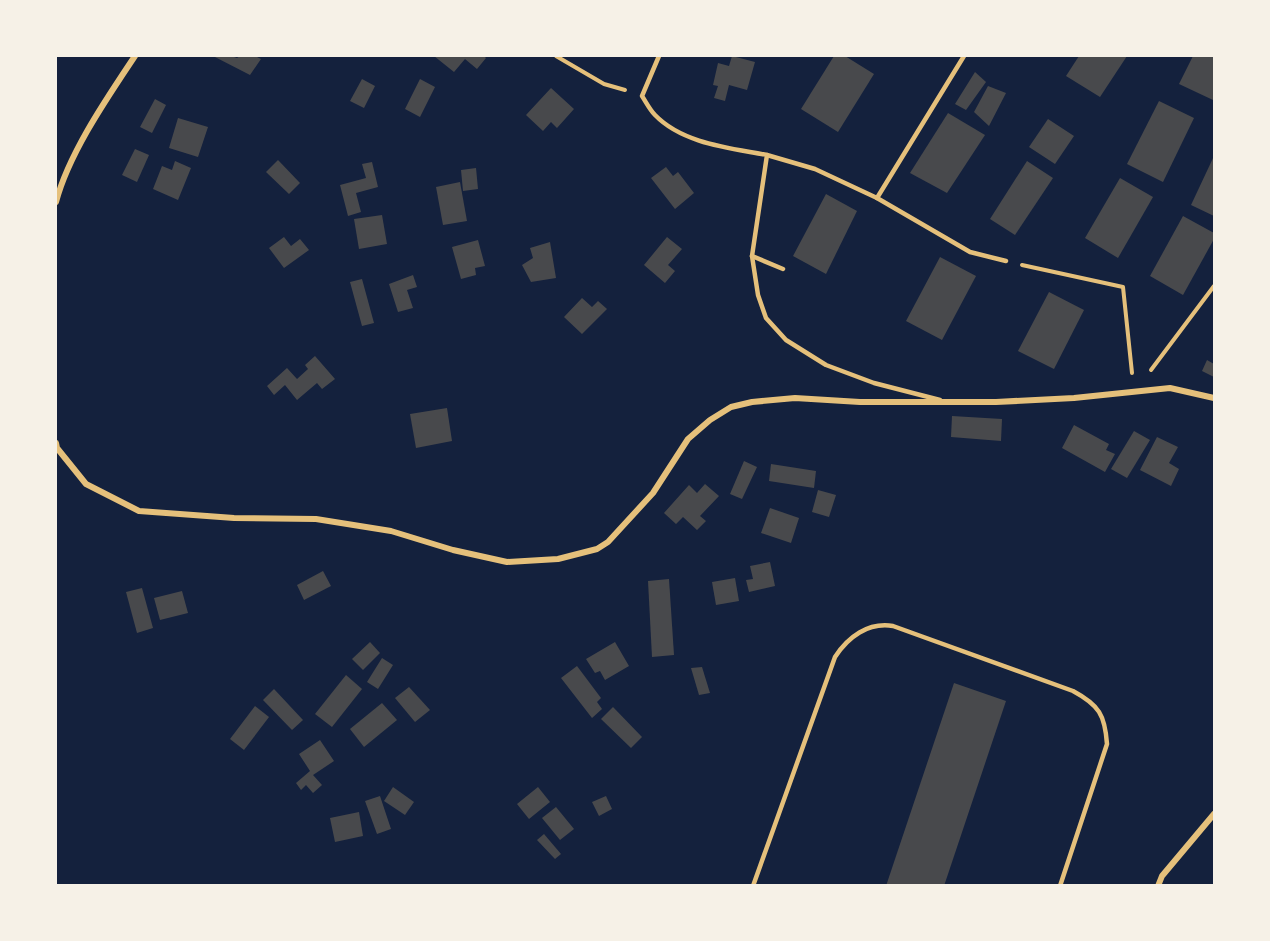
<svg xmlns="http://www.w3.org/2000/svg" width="1270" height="941" viewBox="0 0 1270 941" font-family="Roboto,sans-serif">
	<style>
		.building { fill: #48494c }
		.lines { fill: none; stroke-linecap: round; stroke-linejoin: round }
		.path { stroke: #e5c07b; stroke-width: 4 }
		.service { stroke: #e5c07b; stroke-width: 4.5 }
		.minor { stroke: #e5c07b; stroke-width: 6 }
	</style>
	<rect width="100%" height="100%" fill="#14213d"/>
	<!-- building -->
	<g class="building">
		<path d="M213,56H231L237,58L240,56H255L261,59L250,75Z"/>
		<path d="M434,56H484L486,58L477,69L465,59L454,72Z"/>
		<path d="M732,56L755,62L747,90L729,85L725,101L714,98L718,86L713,85L718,63L729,66Z"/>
		<path d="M834,56H845L874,74L838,132L801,109Z"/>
		<path d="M1079,56H1127L1100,97L1066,76Z"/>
		<path d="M1193,56H1214L1213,100L1179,84Z"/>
		<path d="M975,72L986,82L966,110L955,104Z"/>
		<path d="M362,79L375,86L364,108L350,101Z"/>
		<path d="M420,79L435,87L420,117L405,109Z"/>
		<path d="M988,86L1006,93L989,126L974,112Z"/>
		<path d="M551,88L574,109L557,128L551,122L543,131L526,115Z"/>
		<path d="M155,99L166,105L152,133L140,127Z"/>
		<path d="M1159,101L1194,118L1163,182L1127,164Z"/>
		<path d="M948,113L985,135L947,193L910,173Z"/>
		<path d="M178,118L208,127L198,157L169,148Z"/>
		<path d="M1048,119L1074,136L1055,164L1029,147Z"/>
		<path d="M135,149L149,155L137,182L122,175Z"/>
		<path d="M1214,156V216L1191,205Z"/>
		<path d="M278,160L300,183L289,194L266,172Z"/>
		<path d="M175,161L191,168L178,200L153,189L162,166L172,170Z"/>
		<path d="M1027,161L1053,178L1015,235L990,219Z"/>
		<path d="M372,162L378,187L356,193L361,212L348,216L340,185L366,178L362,164Z"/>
		<path d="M666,167L673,176L678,172L694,193L675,209L651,178Z"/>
		<path d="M476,168L478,189L463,191L461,170Z"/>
		<path d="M1120,178L1153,197L1118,258L1085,238Z"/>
		<path d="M460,182L467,221L443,225L436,187Z"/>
		<path d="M826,194L857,211L826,274L793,256Z"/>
		<path d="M382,215L387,244L359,249L354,219Z"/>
		<path d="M1183,216L1214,233V239L1183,295L1150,276Z"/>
		<path d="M284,237L291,246L300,239L309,250L284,268L269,248Z"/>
		<path d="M667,237L682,249L668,265L675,271L665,283L644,265Z"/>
		<path d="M478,240L485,266L475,268L476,275L461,279L452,247Z"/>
		<path d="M550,242L556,278L531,282L522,265L533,258L530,248Z"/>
		<path d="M940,257L976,276L942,340L906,321Z"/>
		<path d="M413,275L417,287L407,290L413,308L398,312L389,284Z"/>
		<path d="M362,279L374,323L362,326L350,282Z"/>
		<path d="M1049,292L1084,310L1054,369L1018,351Z"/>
		<path d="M582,298L592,307L598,301L607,309L582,334L564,317Z"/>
		<path d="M315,356L335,379L322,389L317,383L297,400L285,385L274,395L267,386L287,368L297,379L308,369L305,365Z"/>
		<path d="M1207,360L1214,364V377L1202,371Z"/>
		<path d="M447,408L452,441L416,448L410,414Z"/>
		<path d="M952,416L1002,419L1001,441L951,437Z"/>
		<path d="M1074,425L1109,444L1106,450L1115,454L1105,472L1062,448Z"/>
		<path d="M1134,431L1150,440L1127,478L1111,469Z"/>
		<path d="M1157,437L1178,447L1169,463L1179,469L1171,486L1140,470Z"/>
		<path d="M744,461L757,467L742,499L730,494Z"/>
		<path d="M771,464L816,471L814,488L769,481Z"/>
		<path d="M705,484L719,496L700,516L706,521L697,530L683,517L676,524L664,513L689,485L697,493Z"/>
		<path d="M818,490L836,495L829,517L812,512Z"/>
		<path d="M770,508L799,518L791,543L761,533Z"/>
		<path d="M770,562L775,586L749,592L746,580L753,579L750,566Z"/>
		<path d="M323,571L331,586L304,600L297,585Z"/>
		<path d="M735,578L739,601L716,605L712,582Z"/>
		<path d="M669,579L674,655L652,657L648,581Z"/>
		<path d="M142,588L153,628L137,633L126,592Z"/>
		<path d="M182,591L188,613L160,620L154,598Z"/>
		<path d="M370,642L380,653L363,670L352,659Z"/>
		<path d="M615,642L629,666L605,680L600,671L595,673L586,659Z"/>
		<path d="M382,658L393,665L378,689L367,682Z"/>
		<path d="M577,666L601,698L597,702L602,709L592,718L561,678Z"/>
		<path d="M702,667L710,693L699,695L691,668Z"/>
		<path d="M346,675L362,689L332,727L315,714Z"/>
		<path d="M954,683L1006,701L944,886H886Z"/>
		<path d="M409,687L430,710L415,722L395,698Z"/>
		<path d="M274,689L303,720L292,730L263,700Z"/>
		<path d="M382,703L397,720L364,747L350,729Z"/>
		<path d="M255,706L269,717L244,750L230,739Z"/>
		<path d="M613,707L642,737L631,748L601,719Z"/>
		<path d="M320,740L334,761L313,775L322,785L313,793L306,785L301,790L296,783L310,771L299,754Z"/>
		<path d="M393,787L414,802L405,815L384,801Z"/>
		<path d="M538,787L550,802L529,819L517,804Z"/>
		<path d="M380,796L391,829L377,834L365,801Z"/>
		<path d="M606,796L612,809L599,816L592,802Z"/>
		<path d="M556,807L574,829L560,840L542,818Z"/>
		<path d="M359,812L363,836L335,842L330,818Z"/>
		<path d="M544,834L561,854L555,859L537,840Z"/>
	</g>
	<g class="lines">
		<!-- path -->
		<g class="path">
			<path d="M556,56L604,84L625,90"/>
			<path d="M1022,265L1123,287L1132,373"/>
			<path d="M1151,370L1214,286"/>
		</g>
		<!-- service -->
		<g class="service">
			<path d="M659,56L642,96C646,102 650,110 655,115C683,144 731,148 767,155L752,256L758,295L766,318L786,340L826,365L874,383L940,400"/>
			<path d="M767,155L815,169L877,198L964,56"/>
			<path d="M877,198L970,252L1006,261"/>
			<path d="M752,256L783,269"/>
			<path d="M753,886L835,657C848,637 868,622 893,626L1073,691C1099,705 1105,715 1107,744L1060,886"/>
		</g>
		<!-- minor -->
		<g class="minor">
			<path d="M56,202C69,153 107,98 135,56"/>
			<path d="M56,443L57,448L86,484L139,511L234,518L316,519L391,531L453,550L507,562L558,559L597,549L608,542L653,493L688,439L710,420L731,407L752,402L795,398L860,402H996L1074,398L1170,388L1214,398"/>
			<path d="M1158,886L1162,876L1214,814"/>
		</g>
	</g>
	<!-- border -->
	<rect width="1270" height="941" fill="none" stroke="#f6f1e7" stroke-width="114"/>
</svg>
